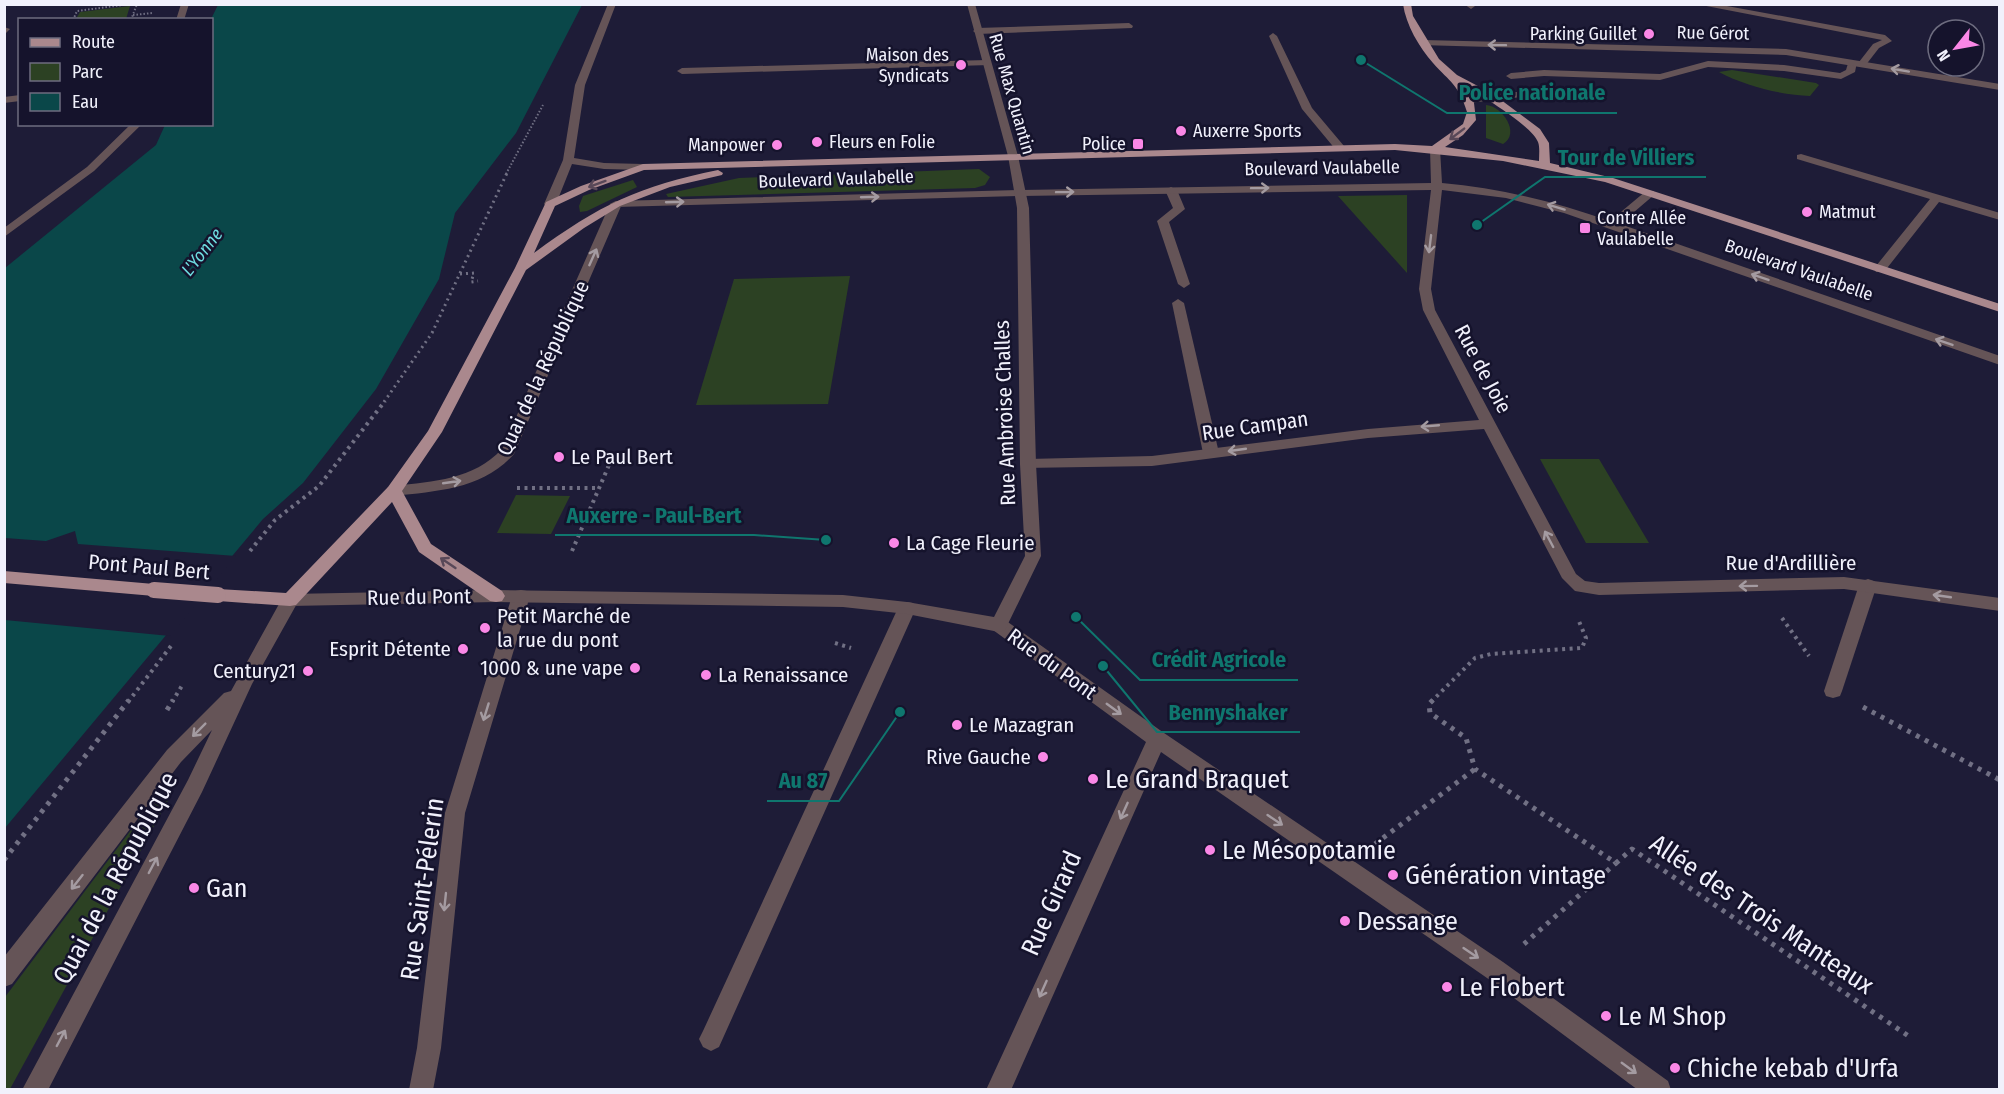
<svg xmlns="http://www.w3.org/2000/svg" width="2004" height="1094" viewBox="0 0 2004 1094" font-family="'Fira Sans Condensed',sans-serif">
	<style>
		.green { fill: #2c4123 }
		.water { fill: #0a4749 }
		.pier { fill: #1e1c37 }
		.lines { fill: none; stroke-linecap: round; stroke-linejoin: round }
		.path-far3 { stroke: #717084; stroke-width: 2; stroke-dasharray: 1.5 2; stroke-linecap: butt }
		.path-far2 { stroke: #717084; stroke-width: 3; stroke-dasharray: 2 4; stroke-linecap: butt }
		.path-far1 { stroke: #717084; stroke-width: 4; stroke-dasharray: 3 4.5; stroke-linecap: butt }
		.path { stroke: #717084; stroke-width: 5; stroke-dasharray: 4 6; stroke-linecap: butt }
		.service { fill: #655457; fill-rule: evenodd }
		.minor { fill: #655457; fill-rule: evenodd }
		.tertiary { fill: #655457; fill-rule: evenodd }
		.primary { fill: #aa888d; fill-rule: evenodd }
		.primary-bridge { stroke: #aa888d; stroke-width: 16 }
		.oneway { stroke: #a49ba1 }
		.oneway2 { stroke: #584858 }
		.poi-dot { fill: #fa87e6; stroke: #15132c; stroke-width: 2 }
		.labels { text-anchor: middle; stroke-width: 5; stroke-linejoin: round; paint-order: stroke }
		.far-street-label { font-size: 18px; fill: #f1f1fc; stroke: #15132c }
		.far-poi-label { font-size: 18px; fill: #f1f1fc; stroke: #15132c; text-anchor: end }
		.far-water-label { font-size: 18px; font-style: italic; fill: #6ddcdf; stroke: #15132c }
		.street-label { font-size: 21px; fill: #f1f1fc; stroke: #15132c }
		.poi-label { font-size: 21px; fill: #f1f1fc; stroke: #15132c; text-anchor: start }
		.near-poi-label { font-size: 26px; fill: #f1f1fc; stroke: #15132c; text-anchor: start }
		.near-street-label { font-size: 26px; fill: #f1f1fc; stroke: #15132c }
		.leader { fill: none; stroke: #0f766e; stroke-width: 2 }
		.callout-dot { fill: #0f766e; stroke: #15132c; stroke-width: 2 }
		.callout-label { font-size: 22px; text-anchor: middle; font-weight: bold; fill: #0f766e; stroke: #15132c; stroke-width: 5; stroke-linejoin: round; paint-order: stroke }
	</style>
	<rect width="100%" height="100%" fill="#1e1c37"/>
	<!-- green -->
	<g class="green">
		<path d="M130,6L126,19H76L80,12Z"/>
		<path d="M1732,70L1816,83L1819,85L1810,96C1781,95 1745,86 1719,72Z"/>
		<path d="M1486,105C1502,106 1521,133 1503,144L1486,138Z"/>
		<path d="M979,169L990,177L985,185L975,188L668,197L666,194L739,178Z"/>
		<path d="M633,180L637,187L587,211L580,212L579,206L583,196Z"/>
		<path d="M1407,195V273L1338,196Z"/>
		<path d="M850,276L828,404L696,405L734,279Z"/>
		<path d="M1540,459H1599L1649,543H1586Z"/>
		<path d="M516,495L570,496L551,534L497,533Z"/>
		<path d="M159,793H172L10,1089H5V997Z"/>
	</g>
	<!-- water -->
	<path class="water" d="M218,5H582L516,133L455,213L439,279L376,389L303,483L263,519L5,828V268L156,145L165,125L212,124L211,19Z"/>
	<!-- pier -->
	<path class="pier" d="M75,531L78,544L236,556L170,636L5,620V538L46,541Z"/>
	<g class="lines">
		<!-- path-far3 -->
		<g class="path-far3">
			<path d="M133,15L153,13"/>
			<path d="M73,20L77,11L130,4"/>
			<path d="M131,20L137,4"/>
			<path d="M506,174L543,105"/>
		</g>
		<!-- path-far2 -->
		<g class="path-far2">
			<path d="M460,274L474,273L471,282L478,281"/>
			<path d="M384,402L432,333L507,173"/>
		</g>
		<!-- path-far1 -->
		<g class="path-far1">
			<path d="M517,488H599"/>
			<path d="M250,551L275,520L319,486L385,401"/>
			<path d="M572,551L609,465"/>
			<path d="M1782,618L1809,656"/>
			<path d="M835,643L851,648"/>
			<path d="M128,702L171,646"/>
			<path d="M172,702L183,684"/>
			<path d="M1431,702L1475,658L1491,654L1582,648L1586,638L1578,619"/>
		</g>
		<!-- path -->
		<g class="path">
			<path d="M1433,700L1429,704L1430,713L1466,738L1475,769L1616,863L1632,849L1910,1037"/>
			<path d="M1863,707L2000,780"/>
			<path d="M167,710L173,700"/>
			<path d="M1375,844L1475,769"/>
			<path d="M4,860L129,700"/>
			<path d="M1524,944L1616,863"/>
		</g>
		<!-- service -->
		<g class="service">
			<path d="M1464,4H1474L1475,6L1471,9Z"/>
			<path d="M1696,4H1716L1885,35L1892,41L1879,48L1865,66L1862,67L1857,64L1859,62L1873,44L1882,40Z"/>
			<path d="M1129,23L1133,26L1132,28L977,34L973,31L977,28Z"/>
			<path d="M4,27L10,29L4,35Z"/>
			<path d="M1273,33L1277,36L1312,108L1344,146V150H1336L1302,109L1269,36Z"/>
			<path d="M987,60L990,61V65L682,74L677,71L682,68Z"/>
			<path d="M1849,60L1857,62L1855,72L1841,79L1784,71L1708,67L1660,80L1544,76L1511,79L1506,76L1511,73L1544,70L1660,74L1708,61L1784,65L1840,73L1846,70Z"/>
			<path d="M1535,90L1538,91V95L1469,103L1464,100L1469,97Z"/>
			<path d="M20,95V101L4,103V97Z"/>
			<path d="M1801,154L2000,213V220L1939,202L1884,272H1876L1874,269L1876,266L1930,199L1797,159V155Z"/>
			<path d="M1171,187L1177,190L1185,209L1169,222L1190,284L1184,288L1178,284L1157,221L1173,208L1165,190Z"/>
			<path d="M616,201L622,204L514,454C483,489 438,491 394,496L388,495L386,491L388,487L394,486C434,481 473,480 502,449L610,204Z"/>
			<path d="M1178,299L1184,303L1219,453L1211,458L1203,453L1172,303Z"/>
			<path d="M1868,579L1874,581L1877,585L1842,691L1840,696L1833,698L1826,696L1824,691L1859,585L1862,581Z"/>
		</g>
		<!-- minor -->
		<g class="minor">
			<path d="M181,4H189L184,20H176Z"/>
			<path d="M608,4H616L585,85L574,158L604,163L643,164L648,167L643,170L604,169L572,164L556,204L554,206H546L544,204L563,160L575,85Z"/>
			<path d="M1423,40L1786,49L2000,84V90L1786,55L1420,45L1419,43Z"/>
			<path d="M131,124H142L94,171L4,237V228L87,167Z"/>
			<path d="M1435,146L1440,149L1442,183C1500,188 1556,202 1610,221L1646,191H1654V195L1620,224L2000,356V365L1564,213L1506,198L1442,190L1431,289L1435,310L1576,574L1585,581L1599,583L1844,577L2000,598V611L1844,589L1599,595L1575,591L1562,578L1484,429L1368,438L1152,466L1023,468L1020,464L1028,459L1152,456L1368,429L1479,420L1423,310L1419,289L1431,190L1021,196L616,207L610,204L616,201L1021,190L1431,183L1430,149Z"/>
			<path d="M521,590L527,591L530,596L465,813L441,1048L433,1090H409L417,1048L445,813L512,596L515,591Z"/>
			<path d="M290,594L296,595L299,600L252,684L202,792L48,1090H22L188,780L212,730L181,762L12,984L4,987V957L167,750L224,693L231,691L284,595Z"/>
			<path d="M907,602L913,603L916,608L719,1047L711,1051L703,1047L699,1039L703,1031L898,608L901,603Z"/>
			<path d="M999,618L1005,620L1164,733L1503,962L1668,1081L1671,1090H1638L1487,978L1161,752L1011,1090H986L1146,742L993,630L990,625L993,620Z"/>
		</g>
		<!-- tertiary -->
		<path class="tertiary" d="M967,4H975L1018,156L1029,208L1036,464L1041,556L1005,630L999,632L907,614L843,607L496,602L290,606L284,605L281,600L284,595L290,594L496,590L843,595L907,602L994,617L1025,556L1020,464L1017,208L1008,156Z"/>
		<!-- primary -->
		<g class="primary">
			<path d="M1403,4H1411L1413,16L1439,59L1457,75L1493,94L1540,129L1549,143L1550,163L1613,178L2000,304V312L1605,182L1503,161L1395,150L644,170L589,190L555,206L534,253C599,205 639,186 718,170L723,173L722,175L670,187L620,206L584,228L526,270L442,432L402,491L431,544L502,591L505,596L502,601L496,602L490,601L419,552L392,502L296,605L290,606L218,601L212,599L209,595L212,591L218,589L286,593L388,487L428,431L515,268L546,202L581,186L643,164L1395,144L1432,146L1463,124L1467,112C1459,85 1450,82 1433,63C1419,47 1406,25 1403,4ZM1466,87C1482,96 1531,125 1538,142C1540,147 1539,155 1539,161L1445,147L1463,135L1476,120L1474,103Z"/>
			<path d="M4,571L154,584L160,586L163,590L160,594L154,596L4,583Z"/>
		</g>
		<!-- primary-bridge -->
		<path class="primary-bridge" d="M154,590L218,595"/>
	</g>
	<!-- one-way arrows -->
	<defs><path id="oneway-shaft" d="M-6 0H5M1.5-3L5.5 0L1.5 3" fill="none" stroke-width="1.6" stroke-linecap="round" stroke-linejoin="round" transform="scale(1.5)"/></defs>
	<g class="oneway">
		<use href="#oneway-shaft" transform="translate(1497 45) rotate(-179)"/>
		<use href="#oneway-shaft" transform="translate(1900 70) rotate(-170)"/>
		<use href="#oneway-shaft" transform="translate(1260 188) rotate(-1)"/>
		<use href="#oneway-shaft" transform="translate(1065 192) rotate(-1)"/>
		<use href="#oneway-shaft" transform="translate(870 197) rotate(-2)"/>
		<use href="#oneway-shaft" transform="translate(675 202) rotate(-2)"/>
		<use href="#oneway-shaft" transform="translate(1556 207) rotate(-163)"/>
		<use href="#oneway-shaft" transform="translate(1430 244) rotate(97)"/>
		<use href="#oneway-shaft" transform="translate(593 257) rotate(-66)"/>
		<use href="#oneway-shaft" transform="translate(1760 277) rotate(-161)"/>
		<use href="#oneway-shaft" transform="translate(1944 342) rotate(-161)"/>
		<use href="#oneway-shaft" transform="translate(1430 426) rotate(175)"/>
		<use href="#oneway-shaft" transform="translate(1237 450) rotate(172)"/>
		<use href="#oneway-shaft" transform="translate(452 482) rotate(-8)"/>
		<use href="#oneway-shaft" transform="translate(1549 539) rotate(-118)"/>
		<use href="#oneway-shaft" transform="translate(1748 586) rotate(179)"/>
		<use href="#oneway-shaft" transform="translate(1942 596) rotate(-172)"/>
		<use href="#oneway-shaft" transform="translate(1114 709) rotate(36)"/>
		<use href="#oneway-shaft" transform="translate(486 712) rotate(107)"/>
		<use href="#oneway-shaft" transform="translate(199 730) rotate(135)"/>
		<use href="#oneway-shaft" transform="translate(1124 811) rotate(114)"/>
		<use href="#oneway-shaft" transform="translate(1275 820) rotate(34)"/>
		<use href="#oneway-shaft" transform="translate(153 865) rotate(-62)"/>
		<use href="#oneway-shaft" transform="translate(77 882) rotate(128)"/>
		<use href="#oneway-shaft" transform="translate(445 902) rotate(96)"/>
		<use href="#oneway-shaft" transform="translate(1471 953) rotate(34)"/>
		<use href="#oneway-shaft" transform="translate(1043 989) rotate(114)"/>
		<use href="#oneway-shaft" transform="translate(61 1038) rotate(-62)"/>
		<use href="#oneway-shaft" transform="translate(1629 1068) rotate(36)"/>
	</g>
	<g class="oneway2">
		<use href="#oneway-shaft" transform="translate(1457 134) rotate(143)"/>
		<use href="#oneway-shaft" transform="translate(597 184) rotate(160)"/>
		<use href="#oneway-shaft" transform="translate(448 563) rotate(-146)"/>
	</g>
	<!-- markers -->
	<g class="poi-dot">
		<circle cx="1649" cy="34" r="6"/>
		<circle cx="961" cy="65" r="6"/>
		<circle cx="1181" cy="131" r="6"/>
		<circle cx="817" cy="142" r="6"/>
		<rect x="1132" y="138" width="12" height="12" rx="3"/>
		<circle cx="777" cy="145" r="6"/>
		<circle cx="1807" cy="212" r="6"/>
		<rect x="1579" y="222" width="12" height="12" rx="3"/>
		<circle cx="559" cy="457" r="6"/>
		<circle cx="894" cy="543" r="6"/>
		<circle cx="485" cy="628" r="6"/>
		<circle cx="463" cy="649" r="6"/>
		<circle cx="635" cy="668" r="6"/>
		<circle cx="308" cy="671" r="6"/>
		<circle cx="706" cy="675" r="6"/>
		<circle cx="957" cy="725" r="6"/>
		<circle cx="1043" cy="757" r="6"/>
		<circle cx="1093" cy="779" r="6"/>
		<circle cx="1210" cy="850" r="6"/>
		<circle cx="1393" cy="875" r="6"/>
		<circle cx="194" cy="888" r="6"/>
		<circle cx="1345" cy="921" r="6"/>
		<circle cx="1447" cy="987" r="6"/>
		<circle cx="1606" cy="1016" r="6"/>
		<circle cx="1675" cy="1068" r="6"/>
	</g>
	<g class="labels">
		<!-- far-street labels -->
		<g class="far-street-label">
			<text transform="translate(1713 33) rotate(1)" y="6">Rue Gérot</text>
			<text transform="translate(1012 94) rotate(74)" y="6">Rue Max Quantin</text>
			<text transform="translate(1322 168) rotate(-1)" y="6">Boulevard Vaulabelle</text>
			<text transform="translate(836 179) rotate(-2)" y="6">Boulevard Vaulabelle</text>
			<text transform="translate(1799 270) rotate(19)" y="6">Boulevard Vaulabelle</text>
		</g>
		<!-- far-poi labels -->
		<g class="far-poi-label">
			<text x="1637" y="40">Parking Guillet</text>
			<text x="949" y="61">Maison des<tspan x="949" dy="21">Syndicats</tspan></text>
			<text x="1193" y="137" text-anchor="start">Auxerre Sports</text>
			<text x="829" y="148" text-anchor="start">Fleurs en Folie</text>
			<text x="1126" y="150">Police</text>
			<text x="765" y="151">Manpower</text>
			<text x="1819" y="218" text-anchor="start">Matmut</text>
			<text x="1597" y="224" text-anchor="start">Contre Allée<tspan x="1597" dy="21">Vaulabelle</tspan></text>
		</g>
		<!-- far-water labels -->
		<g class="far-water-label">
			<text transform="translate(202 252) rotate(-52)" y="6">L'Yonne</text>
		</g>
		<!-- street labels -->
		<g class="street-label">
			<text transform="translate(543 368) rotate(-65)" y="7">Quai de la République</text>
			<text transform="translate(1483 369) rotate(62)" y="7">Rue de Joie</text>
			<text transform="translate(1005 413) rotate(-92)" y="7">Rue Ambroise Challes</text>
			<text transform="translate(1255 426) rotate(-8)" y="7">Rue Campan</text>
			<text x="1791" y="570">Rue d'Ardillière</text>
			<text transform="translate(149 567) rotate(5)" y="7">Pont Paul Bert</text>
			<text transform="translate(419 597) rotate(-1)" y="7">Rue du Pont</text>
			<text transform="translate(1052 664) rotate(36)" y="7">Rue du Pont</text>
		</g>
		<!-- poi labels -->
		<g class="poi-label">
			<text x="571" y="464">Le Paul Bert</text>
			<text x="906" y="550">La Cage Fleurie</text>
			<text x="497" y="623">Petit Marché de<tspan x="497" dy="24">la rue du pont</tspan></text>
			<text x="451" y="656" text-anchor="end">Esprit Détente</text>
			<text x="623" y="675" text-anchor="end">1000 &amp; une vape</text>
			<text x="296" y="678" text-anchor="end">Century21</text>
			<text x="718" y="682">La Renaissance</text>
			<text x="969" y="732">Le Mazagran</text>
			<text x="1031" y="764" text-anchor="end">Rive Gauche</text>
		</g>
		<!-- near-poi labels -->
		<g class="near-poi-label">
			<text x="1105" y="788">Le Grand Braquet</text>
			<text x="1222" y="859">Le Mésopotamie</text>
			<text x="1405" y="884">Génération vintage</text>
			<text x="206" y="897">Gan</text>
			<text x="1357" y="930">Dessange</text>
			<text x="1459" y="996">Le Flobert</text>
			<text x="1618" y="1025">Le M Shop</text>
			<text x="1687" y="1077">Chiche kebab d'Urfa</text>
		</g>
		<!-- near-street labels -->
		<g class="near-street-label">
			<text transform="translate(115 878) rotate(-62)" y="9">Quai de la République</text>
			<text transform="translate(422 889) rotate(-82)" y="9">Rue Saint-Pélerin</text>
			<text transform="translate(1051 903) rotate(-66)" y="9">Rue Girard</text>
			<text transform="translate(1762 914) rotate(34)" y="9">Allée des Trois Manteaux</text>
		</g>
	</g>
	<!-- callouts -->
	<path class="leader" d="M1361 60L1447 113H1617M1477 225L1545 177H1706M826 540L754 535H555M1076 617L1140 680H1298M1103 666L1157 732H1300M900 712L839 801H767"/>
	<g class="callout-dot">
		<circle cx="1361" cy="60" r="6"/>
		<circle cx="1477" cy="225" r="6"/>
		<circle cx="826" cy="540" r="6"/>
		<circle cx="1076" cy="617" r="6"/>
		<circle cx="1103" cy="666" r="6"/>
		<circle cx="900" cy="712" r="6"/>
	</g>
	<g class="callout-label">
		<text x="1532" y="100">Police nationale</text>
		<text x="1626" y="165">Tour de Villiers</text>
		<text x="654" y="523">Auxerre - Paul-Bert</text>
		<text x="1219" y="667">Crédit Agricole</text>
		<text x="1228" y="720">Bennyshaker</text>
		<text x="803" y="788">Au 87</text>
	</g>
	<!-- border -->
	<rect width="2004" height="1094" fill="none" stroke="#f1f1fc" stroke-width="12"/>
	<!-- legend -->
	<rect x="18" y="18" width="195" height="108" fill="#15132c" stroke="#6d6c7f" stroke-width="1.5"/>
	<rect x="30" y="38" width="30" height="9" fill="#aa888d" stroke="#6d6c7f" stroke-width="1.5"/>
	<text x="72" y="48" font-size="18" fill="#f1f1fc">Route</text>
	<rect x="30" y="63" width="30" height="18" fill="#2c4123" stroke="#6d6c7f" stroke-width="1.5"/>
	<text x="72" y="78" font-size="18" fill="#f1f1fc">Parc</text>
	<rect x="30" y="93" width="30" height="18" fill="#0a4749" stroke="#6d6c7f" stroke-width="1.5"/>
	<text x="72" y="108" font-size="18" fill="#f1f1fc">Eau</text>
	<!-- north arrow -->
	<g transform="translate(1956 48) rotate(239)"><circle r="28" fill="#15132c" stroke="#6d6c7f" stroke-width="1.5"/>
	<path d="M0-4.5L10 22L0 15L-10 22Z" fill="#fa87e6"/>
	<text y="-9" font-size="16" font-weight="bold" text-anchor="middle" fill="#f1f1fc">N</text>
	</g>
</svg>
